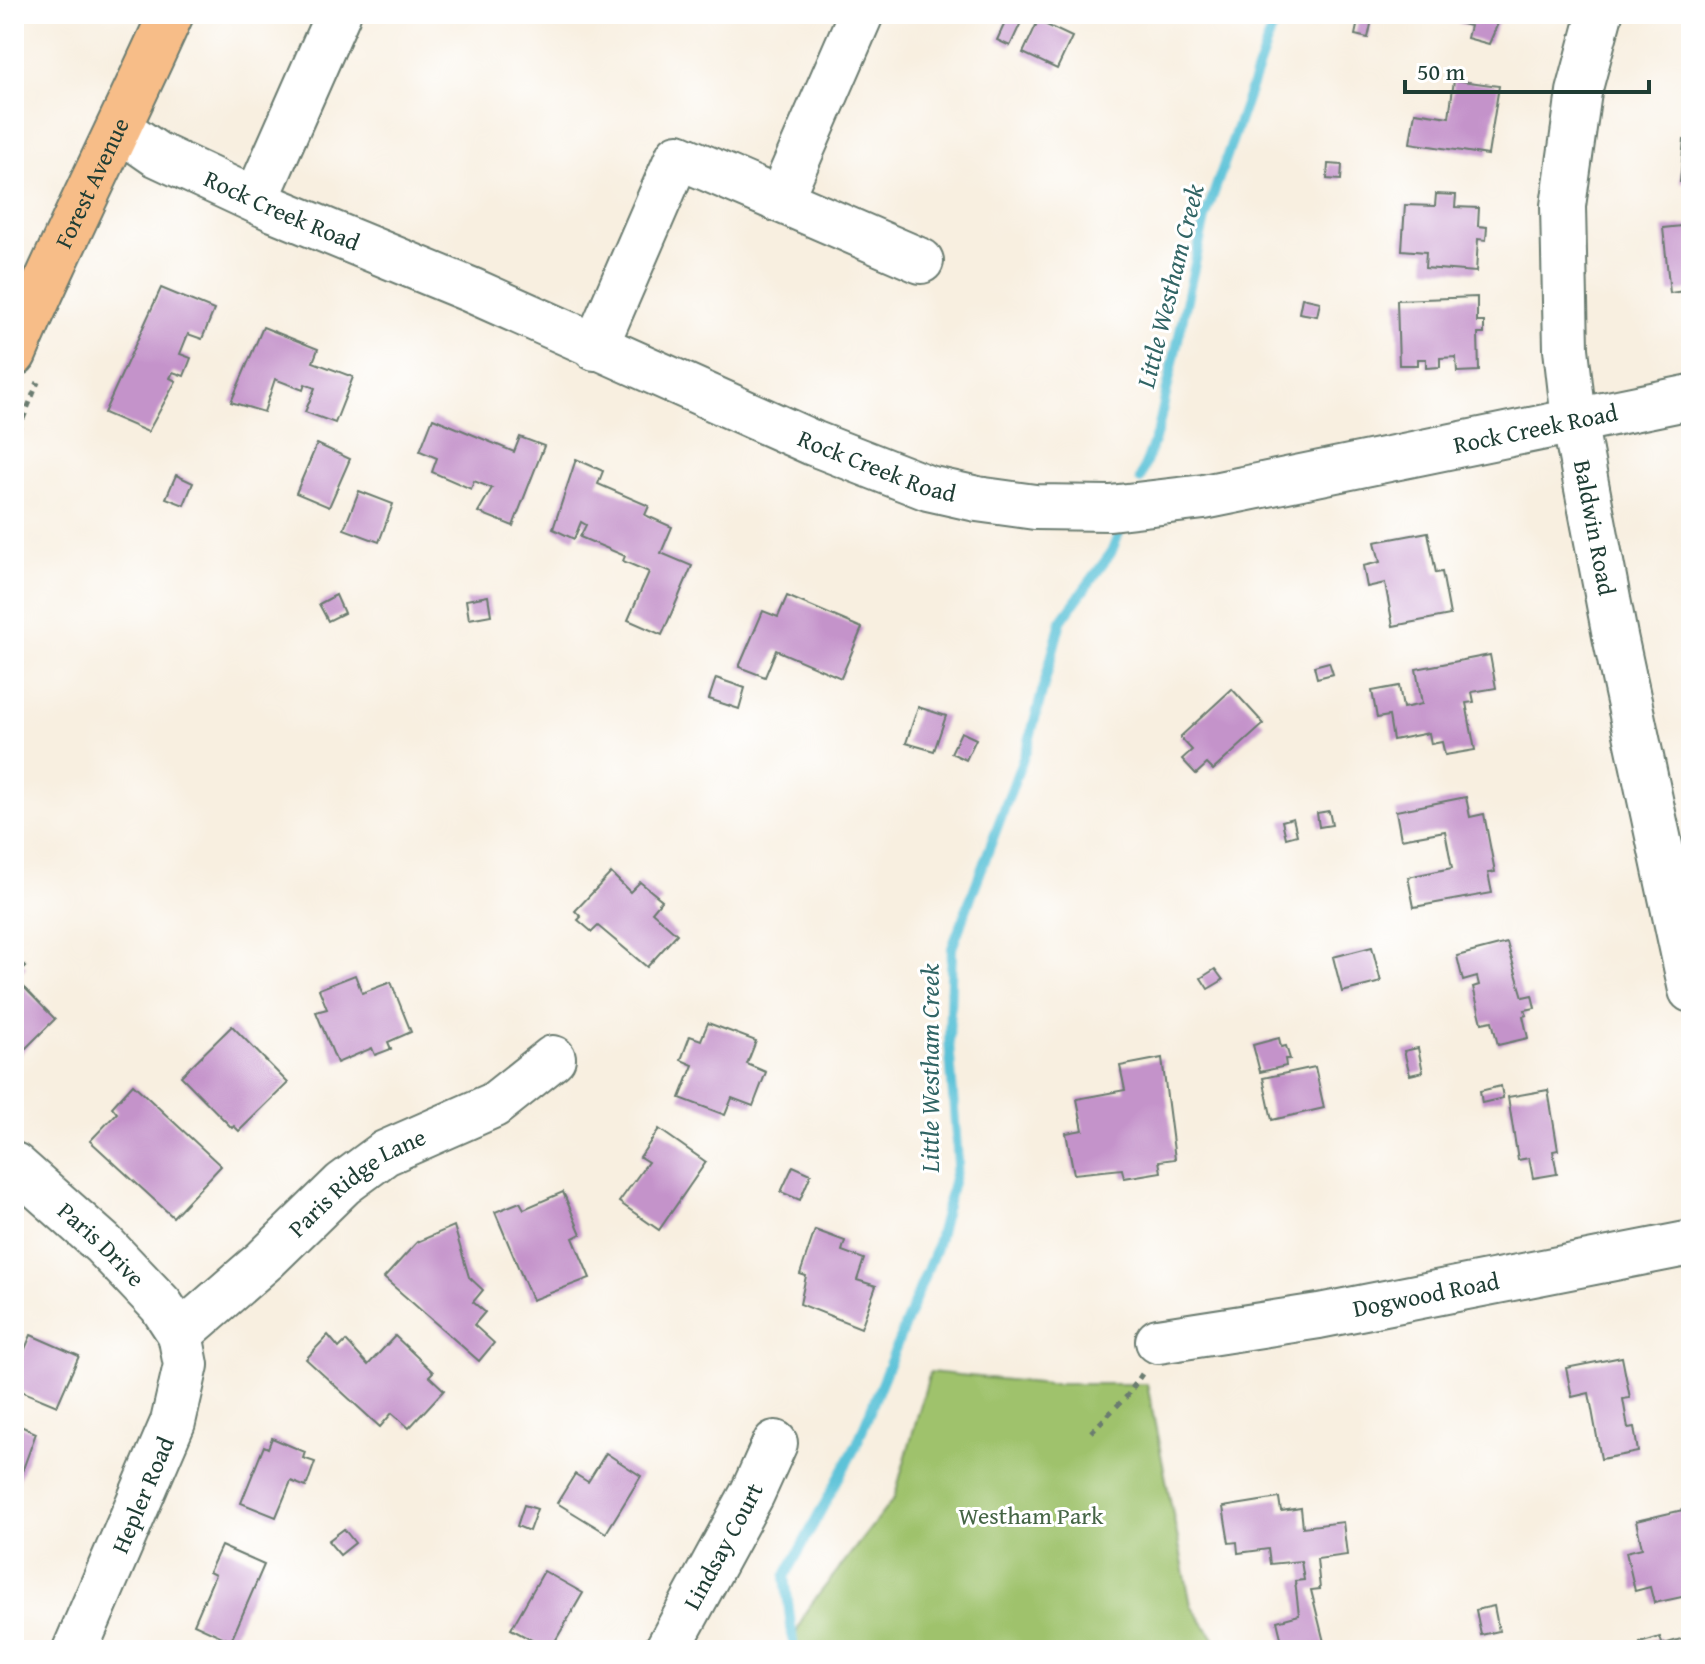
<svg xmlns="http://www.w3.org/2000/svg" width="1705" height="1664" viewBox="0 0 1705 1664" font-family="'Gentium Book Plus',serif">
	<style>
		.green { fill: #9fc26c; stroke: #5f8050; stroke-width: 2 }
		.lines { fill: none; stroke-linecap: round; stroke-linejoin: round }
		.stream { stroke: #5bc2d8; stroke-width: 10 }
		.building { fill: #c493ca }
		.minor-casing { stroke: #6b7b70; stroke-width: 48 }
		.major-casing { stroke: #6b7b70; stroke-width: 48 }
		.path { stroke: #6b7b70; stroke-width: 5; stroke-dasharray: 6 6; stroke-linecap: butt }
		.minor { stroke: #fff; stroke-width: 44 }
		.major { stroke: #f7bd88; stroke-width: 44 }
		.labels { text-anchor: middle; stroke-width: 6; stroke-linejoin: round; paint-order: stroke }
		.street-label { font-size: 24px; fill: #1f3d34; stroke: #fff }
		.park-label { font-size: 24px; fill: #456545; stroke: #fff }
		.water-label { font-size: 26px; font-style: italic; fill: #316565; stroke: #fff }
	</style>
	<rect width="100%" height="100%" fill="#fff"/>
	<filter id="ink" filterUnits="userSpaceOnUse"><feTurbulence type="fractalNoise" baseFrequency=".0125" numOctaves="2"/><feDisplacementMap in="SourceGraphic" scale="16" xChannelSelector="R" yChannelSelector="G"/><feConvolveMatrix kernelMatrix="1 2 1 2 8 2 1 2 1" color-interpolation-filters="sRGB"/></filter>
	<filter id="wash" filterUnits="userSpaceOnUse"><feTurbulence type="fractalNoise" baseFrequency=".006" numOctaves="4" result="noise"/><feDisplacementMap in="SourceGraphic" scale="32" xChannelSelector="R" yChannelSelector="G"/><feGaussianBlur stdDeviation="1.8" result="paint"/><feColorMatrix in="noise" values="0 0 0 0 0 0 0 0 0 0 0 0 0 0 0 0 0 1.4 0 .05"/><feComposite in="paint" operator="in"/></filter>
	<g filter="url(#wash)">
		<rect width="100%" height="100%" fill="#f8efe0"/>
		<!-- green -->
		<path class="green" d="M930,1372L1048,1384H1147L1191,1605L1222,1650H789L806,1611L894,1498Z"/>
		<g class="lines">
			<!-- stream -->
			<g class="stream">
				<path d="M1140,479L1158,430L1205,218L1277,14"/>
				<path d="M794,1650L785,1577L856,1446L936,1248L958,1163L949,1042L952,948L1028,745L1061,621L1111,553L1119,533"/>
			</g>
		</g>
		<g id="blocks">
			<!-- building -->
			<g class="building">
				<path d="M1009,14H1025L1010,46L997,40Z"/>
				<path d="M1461,14H1502L1489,44L1467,38L1470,26L1458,23Z"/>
				<path d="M1359,17L1372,20L1368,38L1355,35Z"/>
				<path d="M1038,21L1072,37L1057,69L1023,53Z"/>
				<path d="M1454,80L1499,86L1488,155L1410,143L1415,112L1449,117Z"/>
				<path d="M1684,140L1691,141V183L1680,182Z"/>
				<path d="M1328,164L1342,165L1341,180L1327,179Z"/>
				<path d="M1436,194L1456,195L1455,207L1479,208L1478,226L1487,227L1486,240L1478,239L1476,272L1425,268L1426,252L1402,250L1405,205L1435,206Z"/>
				<path d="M1691,225V290L1670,293L1663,228Z"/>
				<path d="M161,288L214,310L202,339L188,334L180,354L191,358L184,376L173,372L170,378L176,381L148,432L104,413Z"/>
				<path d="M1477,297V322H1484V334H1478L1479,371L1457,372L1456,357L1440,358V367L1426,368V359H1418V365H1399L1397,300Z"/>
				<path d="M1302,298L1320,302L1317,316L1299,313Z"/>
				<path d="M263,327L318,349L313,362L353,377L335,423L305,412L315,388L305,384L303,390L275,379L264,412L231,402Z"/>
				<path d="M433,418L514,452L520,437L544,446L513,526L478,512L492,488L474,481L471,489L432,472L437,458L420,451Z"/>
				<path d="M317,444L350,459L329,507L296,493Z"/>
				<path d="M576,459L603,471L598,484L649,506L645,515L672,527L661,553L692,566L662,635L628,620L649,572L623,561L625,556L580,537L586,525L581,522L574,539L553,529Z"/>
				<path d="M176,475L193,483L184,505L166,498Z"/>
				<path d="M359,491L393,504L379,542L344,529Z"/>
				<path d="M1428,532L1436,573L1442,572L1450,615L1393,626L1385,583L1367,587L1363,566L1380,562L1375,542Z"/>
				<path d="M336,595L344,613L328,621L319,604Z"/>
				<path d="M488,596L491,615L469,619L466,600Z"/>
				<path d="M787,596L862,628L841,678L776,650L765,677L739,667L763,611L778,617Z"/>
				<path d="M1490,655L1496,688L1472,692L1474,702L1466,703L1475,750L1445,755L1442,742L1431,744L1429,733L1393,740L1389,716L1377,718L1372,691L1399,686L1403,708L1422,704L1416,669Z"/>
				<path d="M1329,662L1333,674L1317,678L1314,666Z"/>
				<path d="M716,678L745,688L739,709L709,699Z"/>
				<path d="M1232,689L1264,724L1213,770L1207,764L1196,774L1182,759L1192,750L1180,737Z"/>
				<path d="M918,707L946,716L934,751L906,743Z"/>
				<path d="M961,732L976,739L966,760L951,753Z"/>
				<path d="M1466,797L1470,817L1484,814L1495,872L1488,873L1492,893L1414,907L1408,877L1452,868L1445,831L1401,839L1396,811Z"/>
				<path d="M1329,811L1332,825L1319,827L1317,813Z"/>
				<path d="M1293,818L1297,835L1286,838L1282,821Z"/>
				<path d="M611,873L630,892L640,882L662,900L652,912L677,934L647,967L598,926L592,932L578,920L581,917L575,911Z"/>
				<path d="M1507,943L1523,997L1532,995L1535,1008L1525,1010L1527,1015L1523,1016L1528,1038L1498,1045L1492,1021L1482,1023L1473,987L1479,985L1477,977L1463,981L1457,956Z"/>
				<path d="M1372,947L1381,982L1342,992L1333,957Z"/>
				<path d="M14,954L26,967L15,978L55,1019L19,1055L14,1050Z"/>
				<path d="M1215,969L1223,980L1208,989L1201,978Z"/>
				<path d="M355,975L362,993L391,982L411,1032L388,1042L391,1049L375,1055L372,1048L337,1063L316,1012L327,1009L319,989Z"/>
				<path d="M708,1023L756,1041L747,1064L766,1072L753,1106L732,1098L725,1115L680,1098L693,1065L681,1060L690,1036L701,1040Z"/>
				<path d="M232,1026L288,1083L239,1131L234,1126L232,1128L181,1076Z"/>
				<path d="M1279,1038L1281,1047L1286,1046L1290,1059H1285L1286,1066L1260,1072L1253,1045Z"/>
				<path d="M1418,1048L1423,1072L1410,1075L1404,1051Z"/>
				<path d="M1162,1058L1175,1159L1159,1161L1161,1172L1124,1178L1122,1169L1074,1174L1066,1133L1083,1130L1077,1099L1125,1090L1120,1066Z"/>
				<path d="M1315,1067L1324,1108L1272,1120L1263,1078Z"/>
				<path d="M133,1084L221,1166L173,1217L90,1141L117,1113L112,1107Z"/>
				<path d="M1501,1086L1503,1098L1482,1103L1480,1091Z"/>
				<path d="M1548,1090L1558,1150L1553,1151L1557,1174L1533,1178L1529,1158L1518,1160L1508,1097Z"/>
				<path d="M659,1129L706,1162L659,1230L619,1202L648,1162L640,1157Z"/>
				<path d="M793,1166L811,1174L800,1200L781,1192Z"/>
				<path d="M563,1192L581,1234L573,1238L590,1278L532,1300L495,1212L520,1202L524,1209Z"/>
				<path d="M454,1226L469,1277L483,1290L473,1302L485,1312L474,1325L494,1343L479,1361L384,1278L417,1242Z"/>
				<path d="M815,1230L845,1241L842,1251L864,1259L857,1280L876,1286L861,1328L800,1304L806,1276L800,1274Z"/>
				<path d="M31,1335L79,1356L57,1406L14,1388V1374Z"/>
				<path d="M328,1335L339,1348L346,1341L368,1365L395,1336L433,1372L429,1376L444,1390L409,1428L392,1413L380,1427L306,1359Z"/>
				<path d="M1622,1357L1630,1398L1623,1399L1628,1428L1634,1427L1638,1452L1601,1459L1589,1393L1572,1397L1566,1368Z"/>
				<path d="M14,1423L36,1433L14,1494Z"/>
				<path d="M272,1438L305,1452L303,1458L315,1462L306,1487L291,1481L276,1517L241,1503L264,1446L268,1448Z"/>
				<path d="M606,1453L641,1476L606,1533L557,1503L575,1474L588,1482Z"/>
				<path d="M1279,1498L1281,1511L1301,1508L1303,1527L1343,1522L1347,1555L1317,1559L1320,1589L1311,1590L1326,1650H1284L1277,1621L1299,1615L1295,1581L1304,1580L1301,1561L1270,1564L1268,1549L1238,1553L1237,1542L1229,1543L1223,1507Z"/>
				<path d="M524,1505L537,1509L529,1531L517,1526Z"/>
				<path d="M1691,1508V1595L1654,1603L1650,1587L1635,1591L1626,1552L1642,1548L1636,1521Z"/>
				<path d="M344,1529L355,1543L340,1555L328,1541Z"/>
				<path d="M221,1546L264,1565L231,1641L194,1624L215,1575L209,1572Z"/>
				<path d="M544,1571L583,1593L550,1650L511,1629Z"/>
				<path d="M1494,1606L1499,1631L1481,1635L1476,1610Z"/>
				<path d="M1691,1636V1650H1666L1664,1644Z"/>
				<path d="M1660,1637L1664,1650H1642L1640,1643Z"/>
			</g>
		</g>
	</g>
	<g filter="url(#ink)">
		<use href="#blocks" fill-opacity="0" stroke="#6b7b70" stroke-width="2"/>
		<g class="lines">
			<!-- minor casing -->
			<g class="minor-casing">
				<g id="minor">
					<path id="s1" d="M1600,14L1579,92L1563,206L1566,349L1574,420L1615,636L1691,990"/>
					<path id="s2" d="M120,129L156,154L276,210L471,290L813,443L928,488L977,499L1035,507L1110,508L1204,497L1691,397"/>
					<path d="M256,200L338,14"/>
					<path d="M780,200L861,14"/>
					<path d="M595,348L678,156L921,261"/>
					<path id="s3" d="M14,1165L103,1244L161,1305L180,1334L186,1365L173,1422L75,1650"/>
					<path id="s4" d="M180,1334L265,1260L343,1184L385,1153L494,1105L553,1058"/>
					<path id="s5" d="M1158,1341L1319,1316L1691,1243"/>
					<path id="s6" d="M667,1650L752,1494L775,1443"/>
				</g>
			</g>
			<!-- major casing -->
			<g class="major-casing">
				<g id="major">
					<path id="s7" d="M14,354C63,239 120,128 171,14"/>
				</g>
			</g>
			<!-- path -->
			<g class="path">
				<path d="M14,441L38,382"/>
				<path d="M1091,1432L1127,1396L1142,1374"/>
			</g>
			<!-- minor -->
			<use href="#minor" class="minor"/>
			<!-- major -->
			<use href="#major" class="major"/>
		</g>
	</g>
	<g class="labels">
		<!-- street labels -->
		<g class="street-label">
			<text dy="8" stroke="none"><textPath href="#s7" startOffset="188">Forest Avenue</textPath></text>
			<text dy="8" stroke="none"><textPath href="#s2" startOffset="182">Rock Creek Road</textPath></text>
			<text dy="8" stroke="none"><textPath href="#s2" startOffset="1502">Rock Creek Road</textPath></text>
			<text dy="8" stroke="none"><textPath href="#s2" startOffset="830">Rock Creek Road</textPath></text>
			<text dy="8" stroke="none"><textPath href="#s1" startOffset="520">Baldwin Road</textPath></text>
			<text dy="8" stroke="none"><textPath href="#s4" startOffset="234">Paris Ridge Lane</textPath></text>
			<text dy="8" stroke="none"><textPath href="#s3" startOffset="118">Paris Drive</textPath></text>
			<text dy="8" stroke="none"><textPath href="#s5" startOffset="272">Dogwood Road</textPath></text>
			<text transform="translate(143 1495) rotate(-67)" y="8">Hepler Road</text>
			<text dy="8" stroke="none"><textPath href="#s6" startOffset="118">Lindsay Court</textPath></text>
		</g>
		<!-- park labels -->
		<g class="park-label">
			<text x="1031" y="1524">Westham Park</text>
		</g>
		<!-- water labels -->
		<g class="water-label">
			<text transform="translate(1170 286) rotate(-76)" y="9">Little Westham Creek</text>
			<text transform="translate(930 1068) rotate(-90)" y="9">Little Westham Creek</text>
		</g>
	</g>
	<!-- margin -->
	<rect width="1705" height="1664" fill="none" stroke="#fff" stroke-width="48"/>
	<!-- scale -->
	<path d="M1405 80v12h244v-12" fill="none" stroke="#1f3d34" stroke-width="4"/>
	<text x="1417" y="80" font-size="24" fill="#1f3d34" stroke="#ffffff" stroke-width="6" paint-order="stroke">50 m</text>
</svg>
